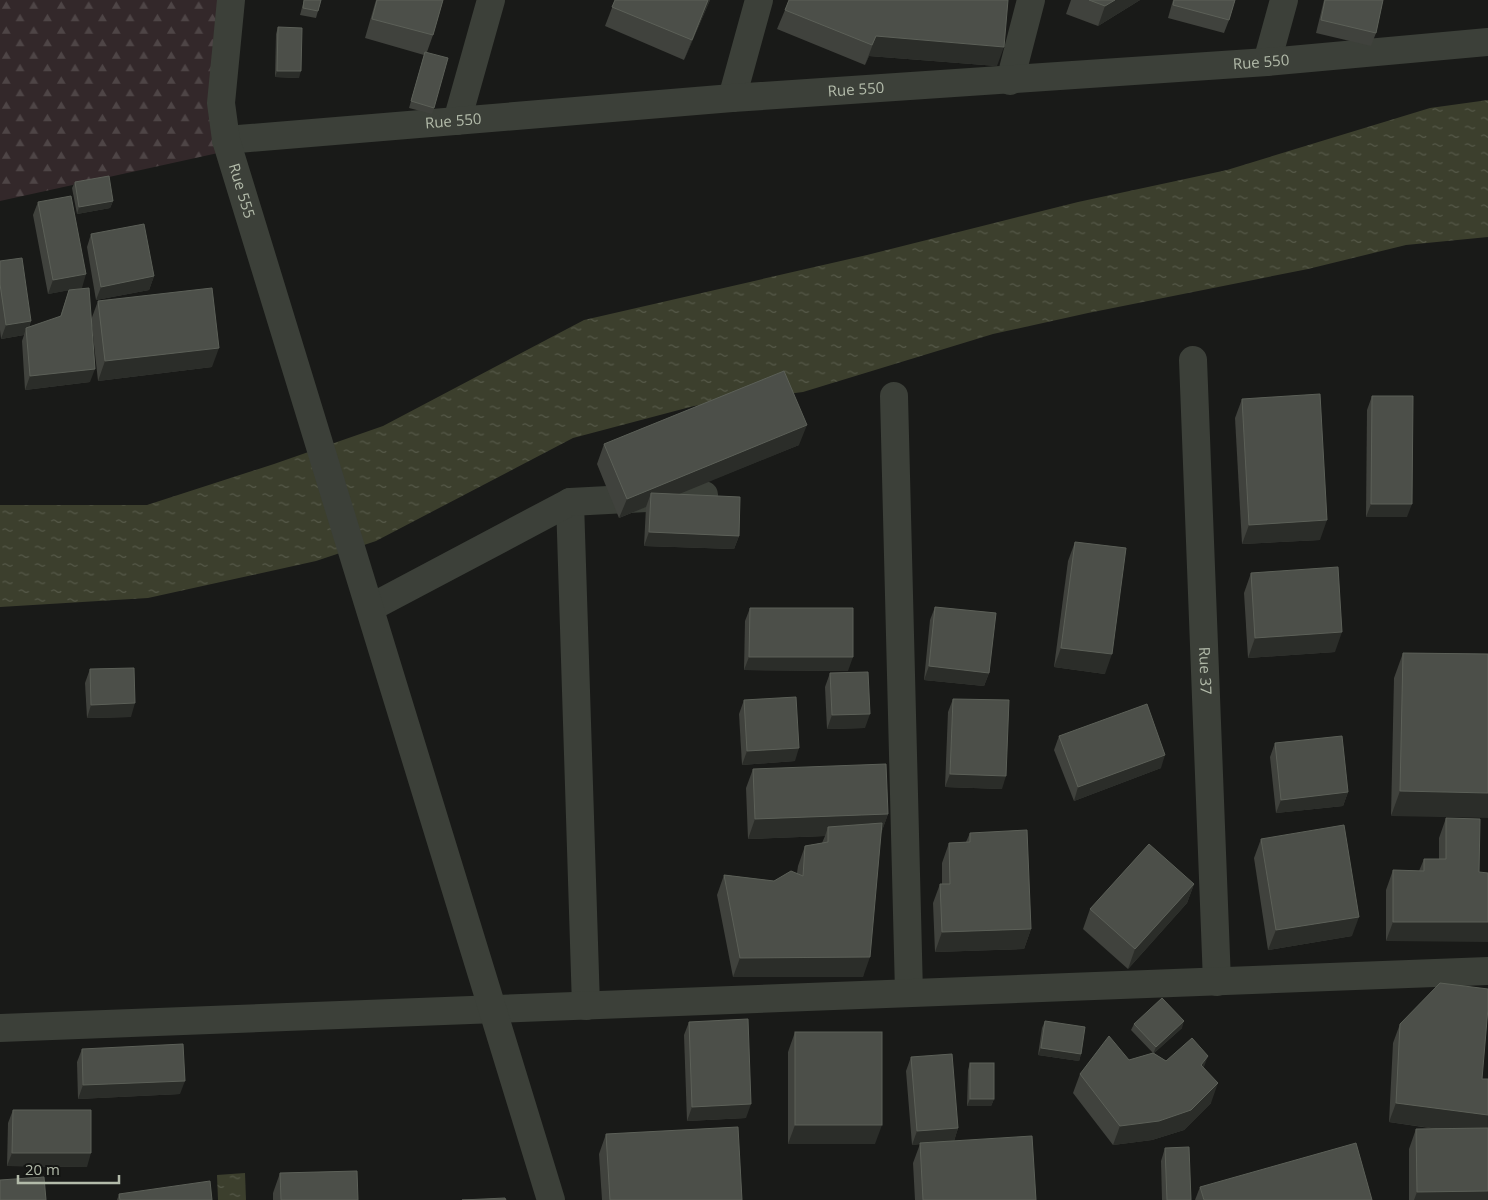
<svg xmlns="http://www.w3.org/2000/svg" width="1488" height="1200" viewBox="0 0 1488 1200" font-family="'Open Sans',sans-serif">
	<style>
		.forest { fill: url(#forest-firs) }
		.water { fill: url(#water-ripples) }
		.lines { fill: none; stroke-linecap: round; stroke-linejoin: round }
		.minor { stroke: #3c4039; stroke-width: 28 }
		.tertiary { stroke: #3c4039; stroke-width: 28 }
		.wall { fill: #40423d }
		.shaded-wall { fill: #2b2d29 }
		.building { fill: #4c4f49; stroke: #5c6058 }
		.labels { text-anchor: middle; stroke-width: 4.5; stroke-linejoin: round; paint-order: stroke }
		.street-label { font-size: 15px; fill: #b3bbaa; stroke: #141513 }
	</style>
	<defs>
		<pattern id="forest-firs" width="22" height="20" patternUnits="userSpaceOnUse" patternTransform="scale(1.25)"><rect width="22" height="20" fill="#33282a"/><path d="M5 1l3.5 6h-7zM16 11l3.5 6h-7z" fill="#4e4546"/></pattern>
		<pattern id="water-ripples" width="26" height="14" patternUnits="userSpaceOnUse" patternTransform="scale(1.25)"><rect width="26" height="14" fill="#3c3f2d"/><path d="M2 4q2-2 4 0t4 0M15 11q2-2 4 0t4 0" fill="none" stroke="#565949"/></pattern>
	</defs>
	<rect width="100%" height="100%" fill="#191a18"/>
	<!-- forest -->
	<path class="forest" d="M0,0H228L218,153L0,201Z"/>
	<!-- water -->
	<g class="water">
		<path d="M1488,100V237L1406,245L1308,269L1088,313L993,334L803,392L694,406L573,438L376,541L316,561L148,598L0,607V505H147L274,464L383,426L584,320L867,255L1078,202L1227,170L1430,108Z"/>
		<path d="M245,1173L246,1200H218L217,1175Z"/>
	</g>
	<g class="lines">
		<!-- minor -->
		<g class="minor">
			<path d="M1267,62L1284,0"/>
			<path d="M1010,81L1031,0"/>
			<path d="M732,98L759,0"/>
			<path d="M457,121L491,0"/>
			<path id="s1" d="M226,140L732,98L1267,62L1488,42"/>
			<path id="s2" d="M1193,360L1217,982"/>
			<path d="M894,396L909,993"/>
			<path d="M570,502L586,1006"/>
			<path d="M370,608L570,502L704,495"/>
			<path d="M0,1028L1488,971"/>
		</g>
		<!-- tertiary -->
		<path class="tertiary" id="s3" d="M231,0L221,103L226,140L551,1200"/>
	</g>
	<!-- wall -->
	<g class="wall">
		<path d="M304,0H321L316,18L300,15Z"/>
		<path d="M376,0H443L433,35L427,52L434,108L432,114L409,108L424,55L365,38Z"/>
		<path d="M615,0H710L684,60L605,26Z"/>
		<path d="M1071,0H1140L1098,26L1066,14Z"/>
		<path d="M1173,0H1235L1229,20L1224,33L1168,18Z"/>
		<path d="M1324,0H1383L1376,33L1371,46L1316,33Z"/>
		<path d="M785,10L997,66L869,56L865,65L777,29Z"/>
		<path d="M278,27L299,78L275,77L276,34Z"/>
		<path d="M75,182L113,201L110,208L77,214L72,188Z"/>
		<path d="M38,202L82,288L70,290L91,320L98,301L212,367L98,381L92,326L90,382L25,390L22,341L24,335L1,339L0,330V261L31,321L29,327L60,317L69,290L48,294L33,215Z"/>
		<path d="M91,234L154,276L149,290L96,300L87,247Z"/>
		<path d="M1372,396L1407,517H1366L1367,410Z"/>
		<path d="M1242,399L1320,540L1242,544L1235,418Z"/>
		<path d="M604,444L799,445L677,494L739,536L734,549L644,546L646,507L619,518L597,464Z"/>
		<path d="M1075,542L1105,674L1054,667L1068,561Z"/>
		<path d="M1251,573L1335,652L1248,658L1244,593Z"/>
		<path d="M935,607L989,673L984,686L924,680L930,620Z"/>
		<path d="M750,608L848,671L744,670L745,621Z"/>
		<path d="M1403,653L1488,654L1391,816L1394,678Z"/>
		<path d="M90,669L131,717L87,718L85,683Z"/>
		<path d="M830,673L865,728L827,729L825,687Z"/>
		<path d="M953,699L1002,789L945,787L948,712Z"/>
		<path d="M744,700L795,761L742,765L739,714Z"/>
		<path d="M1059,736L1161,768L1074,801L1054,750Z"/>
		<path d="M1275,743L1348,792L1343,806L1276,813L1270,757Z"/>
		<path d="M753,769L888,814L881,833L863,977H733L717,895L724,875L774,881L797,873L798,866L805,846L822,843L825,836L748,839L746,788Z"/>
		<path d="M1446,818L1479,872L1386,941V890L1393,870L1419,871L1424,859H1439V838Z"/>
		<path d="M970,833L1031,929L1024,949L935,952L933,903L940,884H942V863L949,843L966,842Z"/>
		<path d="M1261,839L1352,936L1268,950L1254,858Z"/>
		<path d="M1194,884L1187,903L1128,969L1083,929L1090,909Z"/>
		<path d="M1045,1021L1081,1054L1079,1061L1038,1055L1042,1028Z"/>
		<path d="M689,1022L746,1118L687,1121L684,1035Z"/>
		<path d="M1134,1024L1182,1028L1154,1053L1166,1061L1204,1067L1211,1103L1184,1130L1152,1140L1113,1145L1073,1093L1080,1074L1153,1053L1131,1030Z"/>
		<path d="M1400,1024L1482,1079L1488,1200H1409V1149L1416,1129H1436L1389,1122L1393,1043Z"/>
		<path d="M795,1032L875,1144H788V1052Z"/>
		<path d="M82,1049L180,1094L78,1099L77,1062Z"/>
		<path d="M911,1057L958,1128L954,1141L1036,1200H915L913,1163L920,1144L912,1145L906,1071Z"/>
		<path d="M970,1063L994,1099L991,1106H967L968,1070Z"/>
		<path d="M13,1110L87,1167L7,1166L8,1123Z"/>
		<path d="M606,1134L742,1200H602L599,1154Z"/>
		<path d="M1165,1148L1191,1200H1162L1161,1161Z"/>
		<path d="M280,1173L358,1200H273V1193Z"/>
		<path d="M1200,1187L1204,1200H1195Z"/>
		<path d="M119,1194L212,1200H117Z"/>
	</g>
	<!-- shaded-wall -->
	<g class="shaded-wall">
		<path d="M708,0H710L684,60Z"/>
		<path d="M1115,0H1140L1098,26L1105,6Z"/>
		<path d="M876,36L1004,47L997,66L869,56L865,65Z"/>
		<path d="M277,71H301L299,78L275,77Z"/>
		<path d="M113,201L110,208L77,214L79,207Z"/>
		<path d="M86,274L82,288L48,294L53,280Z"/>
		<path d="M154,276L149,290L96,300L101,287Z"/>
		<path d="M31,321L27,332L26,328L24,335L1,339L6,325Z"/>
		<path d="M219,348L212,367L98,381L105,361Z"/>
		<path d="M95,369L90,382L25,390L30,376Z"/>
		<path d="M807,425L799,445L650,506L651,493L646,507L619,518L627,499Z"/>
		<path d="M1371,504H1412L1407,517H1366Z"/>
		<path d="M1327,520L1320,540L1242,544L1249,525Z"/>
		<path d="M649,532L739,536L734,549L644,546Z"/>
		<path d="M1342,632L1335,652L1248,658L1255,638Z"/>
		<path d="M1061,648L1112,654L1105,674L1054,667Z"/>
		<path d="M749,657H853L848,671L744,670Z"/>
		<path d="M929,666L989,673L984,686L924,680Z"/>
		<path d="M135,703L131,717L87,718L91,705Z"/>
		<path d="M870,714L865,728L827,729L832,715Z"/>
		<path d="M799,748L795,761L742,765L747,751Z"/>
		<path d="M1165,755L1161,768L1074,801L1078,787Z"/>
		<path d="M950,774L1006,776L1002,789L945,787Z"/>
		<path d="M1400,791L1488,793V818L1391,816Z"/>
		<path d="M1348,792L1343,806L1276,813L1281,800Z"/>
		<path d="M888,814L881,834L828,827L825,836L748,839L755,819Z"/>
		<path d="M1194,884L1187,903L1128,969L1135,949Z"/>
		<path d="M1359,917L1352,936L1268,950L1276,930Z"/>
		<path d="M1393,922H1488V942L1386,941Z"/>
		<path d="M1031,929L1024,949L935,952L942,932Z"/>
		<path d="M870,957L863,977H733L740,958Z"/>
		<path d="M1184,1021L1182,1028L1153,1054L1156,1047Z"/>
		<path d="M1041,1048L1081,1054L1079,1061L1038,1055Z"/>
		<path d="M1208,1056L1201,1075V1065Z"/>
		<path d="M185,1081L180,1094L78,1099L83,1085Z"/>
		<path d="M1218,1083L1211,1103L1184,1130L1152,1140L1113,1145L1120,1126Z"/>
		<path d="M970,1099H994L991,1106H967Z"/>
		<path d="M1396,1103L1488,1115V1136L1389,1122Z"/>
		<path d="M751,1104L746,1118L687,1121L692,1107Z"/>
		<path d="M795,1125H882L875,1144H788Z"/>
		<path d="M958,1128L954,1141L912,1145L917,1131Z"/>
		<path d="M12,1153H91L87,1167L7,1166Z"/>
		<path d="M1488,1191V1200H1414L1417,1192Z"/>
	</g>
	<!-- building -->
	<g class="building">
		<path d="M304,0H321L318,11L303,8Z"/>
		<path d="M377,0H443L433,35L372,19Z"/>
		<path d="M615,0H708L692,40L612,7Z"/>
		<path d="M789,0H1008L1004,47L876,36L872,45L785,10Z"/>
		<path d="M1089,0H1115L1105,6Z"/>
		<path d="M1174,0H1235L1229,20L1173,5Z"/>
		<path d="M1325,0H1383L1376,33L1321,20Z"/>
		<path d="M278,27L302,28L301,71H277Z"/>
		<path d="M425,52L448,58L434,108L411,101Z"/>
		<path d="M109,176L113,201L79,207L75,182Z"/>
		<path d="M71,196L86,274L53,280L38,202Z"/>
		<path d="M144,224L154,276L101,287L91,234Z"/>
		<path d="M22,258L31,321L6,325L0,284V261Z"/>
		<path d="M89,288L95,369L30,376L26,328L61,316L69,290Z"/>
		<path d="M212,288L219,348L105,361L98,301Z"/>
		<path d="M784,371L807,425L627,499L604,444Z"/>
		<path d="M1320,394L1327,520L1249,525L1242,399Z"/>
		<path d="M1372,396H1413L1412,504H1371Z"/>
		<path d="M651,493L740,497L739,536L649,532Z"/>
		<path d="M1075,542L1126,548L1112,654L1061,648Z"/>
		<path d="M1338,567L1342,632L1255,638L1251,573Z"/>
		<path d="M935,607L996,613L989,673L929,666Z"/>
		<path d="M750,608H853V657H749Z"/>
		<path d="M1403,653L1488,654V793L1400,791Z"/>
		<path d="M134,668L135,703L91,705L90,669Z"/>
		<path d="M868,672L870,714L832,715L830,673Z"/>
		<path d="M796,697L799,748L747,751L744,700Z"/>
		<path d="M953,699L1009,700L1006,776L950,774Z"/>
		<path d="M1147,704L1165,755L1078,787L1059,736Z"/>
		<path d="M1342,736L1348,792L1281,800L1275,743Z"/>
		<path d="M886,764L888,814L755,819L753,769Z"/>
		<path d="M1446,818L1480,819L1479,872L1488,873V922H1393V870L1424,871V859H1446Z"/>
		<path d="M882,823L870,957L740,958L724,875L774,881L791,871L803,876L805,846L828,842V827Z"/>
		<path d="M1344,825L1359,917L1276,930L1261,839Z"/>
		<path d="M1027,830L1031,929L942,932L940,884H950L949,843L970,842V833Z"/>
		<path d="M1149,844L1194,884L1135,949L1090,909Z"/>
		<path d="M1440,983L1488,989V1008L1482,1079H1488V1115L1396,1103L1400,1024Z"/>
		<path d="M1162,998L1184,1021L1156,1047L1134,1024Z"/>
		<path d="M748,1019L751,1104L692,1107L689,1022Z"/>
		<path d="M1045,1021L1085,1027L1081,1054L1041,1048Z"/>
		<rect x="795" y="1032" width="87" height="93"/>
		<path d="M1109,1036L1129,1060L1153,1053L1166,1061L1192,1038L1208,1056L1201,1065L1218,1083L1191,1110L1159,1121L1120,1126L1080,1074Z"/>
		<path d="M183,1044L185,1081L83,1085L82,1049Z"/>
		<path d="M952,1054L958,1128L917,1131L911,1057Z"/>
		<rect x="970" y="1063" width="24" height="36"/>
		<path d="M13,1110H91V1153H12Z"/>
		<path d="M738,1127L742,1200H610L606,1134Z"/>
		<path d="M1488,1128V1191L1417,1192L1416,1129Z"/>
		<path d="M1032,1136L1036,1200H923L920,1143Z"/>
		<path d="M1356,1143L1372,1200H1204L1200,1187Z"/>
		<path d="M1189,1147L1191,1200H1167L1165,1148Z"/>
		<path d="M357,1171L358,1200H281L280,1173Z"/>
		<path d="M44,1177L46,1200H0V1180Z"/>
		<path d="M210,1181L212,1200H120L119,1194Z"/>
		<path d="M505,1198L506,1200H462Z"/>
	</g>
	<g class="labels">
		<!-- street labels -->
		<g class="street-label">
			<text dy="5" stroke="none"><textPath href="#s1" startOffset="1038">Rue 550</textPath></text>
			<text dy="5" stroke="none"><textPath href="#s1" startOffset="632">Rue 550</textPath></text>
			<text dy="5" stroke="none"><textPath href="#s1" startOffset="228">Rue 550</textPath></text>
			<text dy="5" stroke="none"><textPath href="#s3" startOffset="194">Rue 555</textPath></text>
			<text dy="5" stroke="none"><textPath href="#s2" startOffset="311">Rue 37</textPath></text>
		</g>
	</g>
	<!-- scale -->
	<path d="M18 1175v8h101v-8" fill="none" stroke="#b3bbaa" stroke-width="2.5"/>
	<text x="25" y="1175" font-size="15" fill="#b3bbaa" stroke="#141513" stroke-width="4" paint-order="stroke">20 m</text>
</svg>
